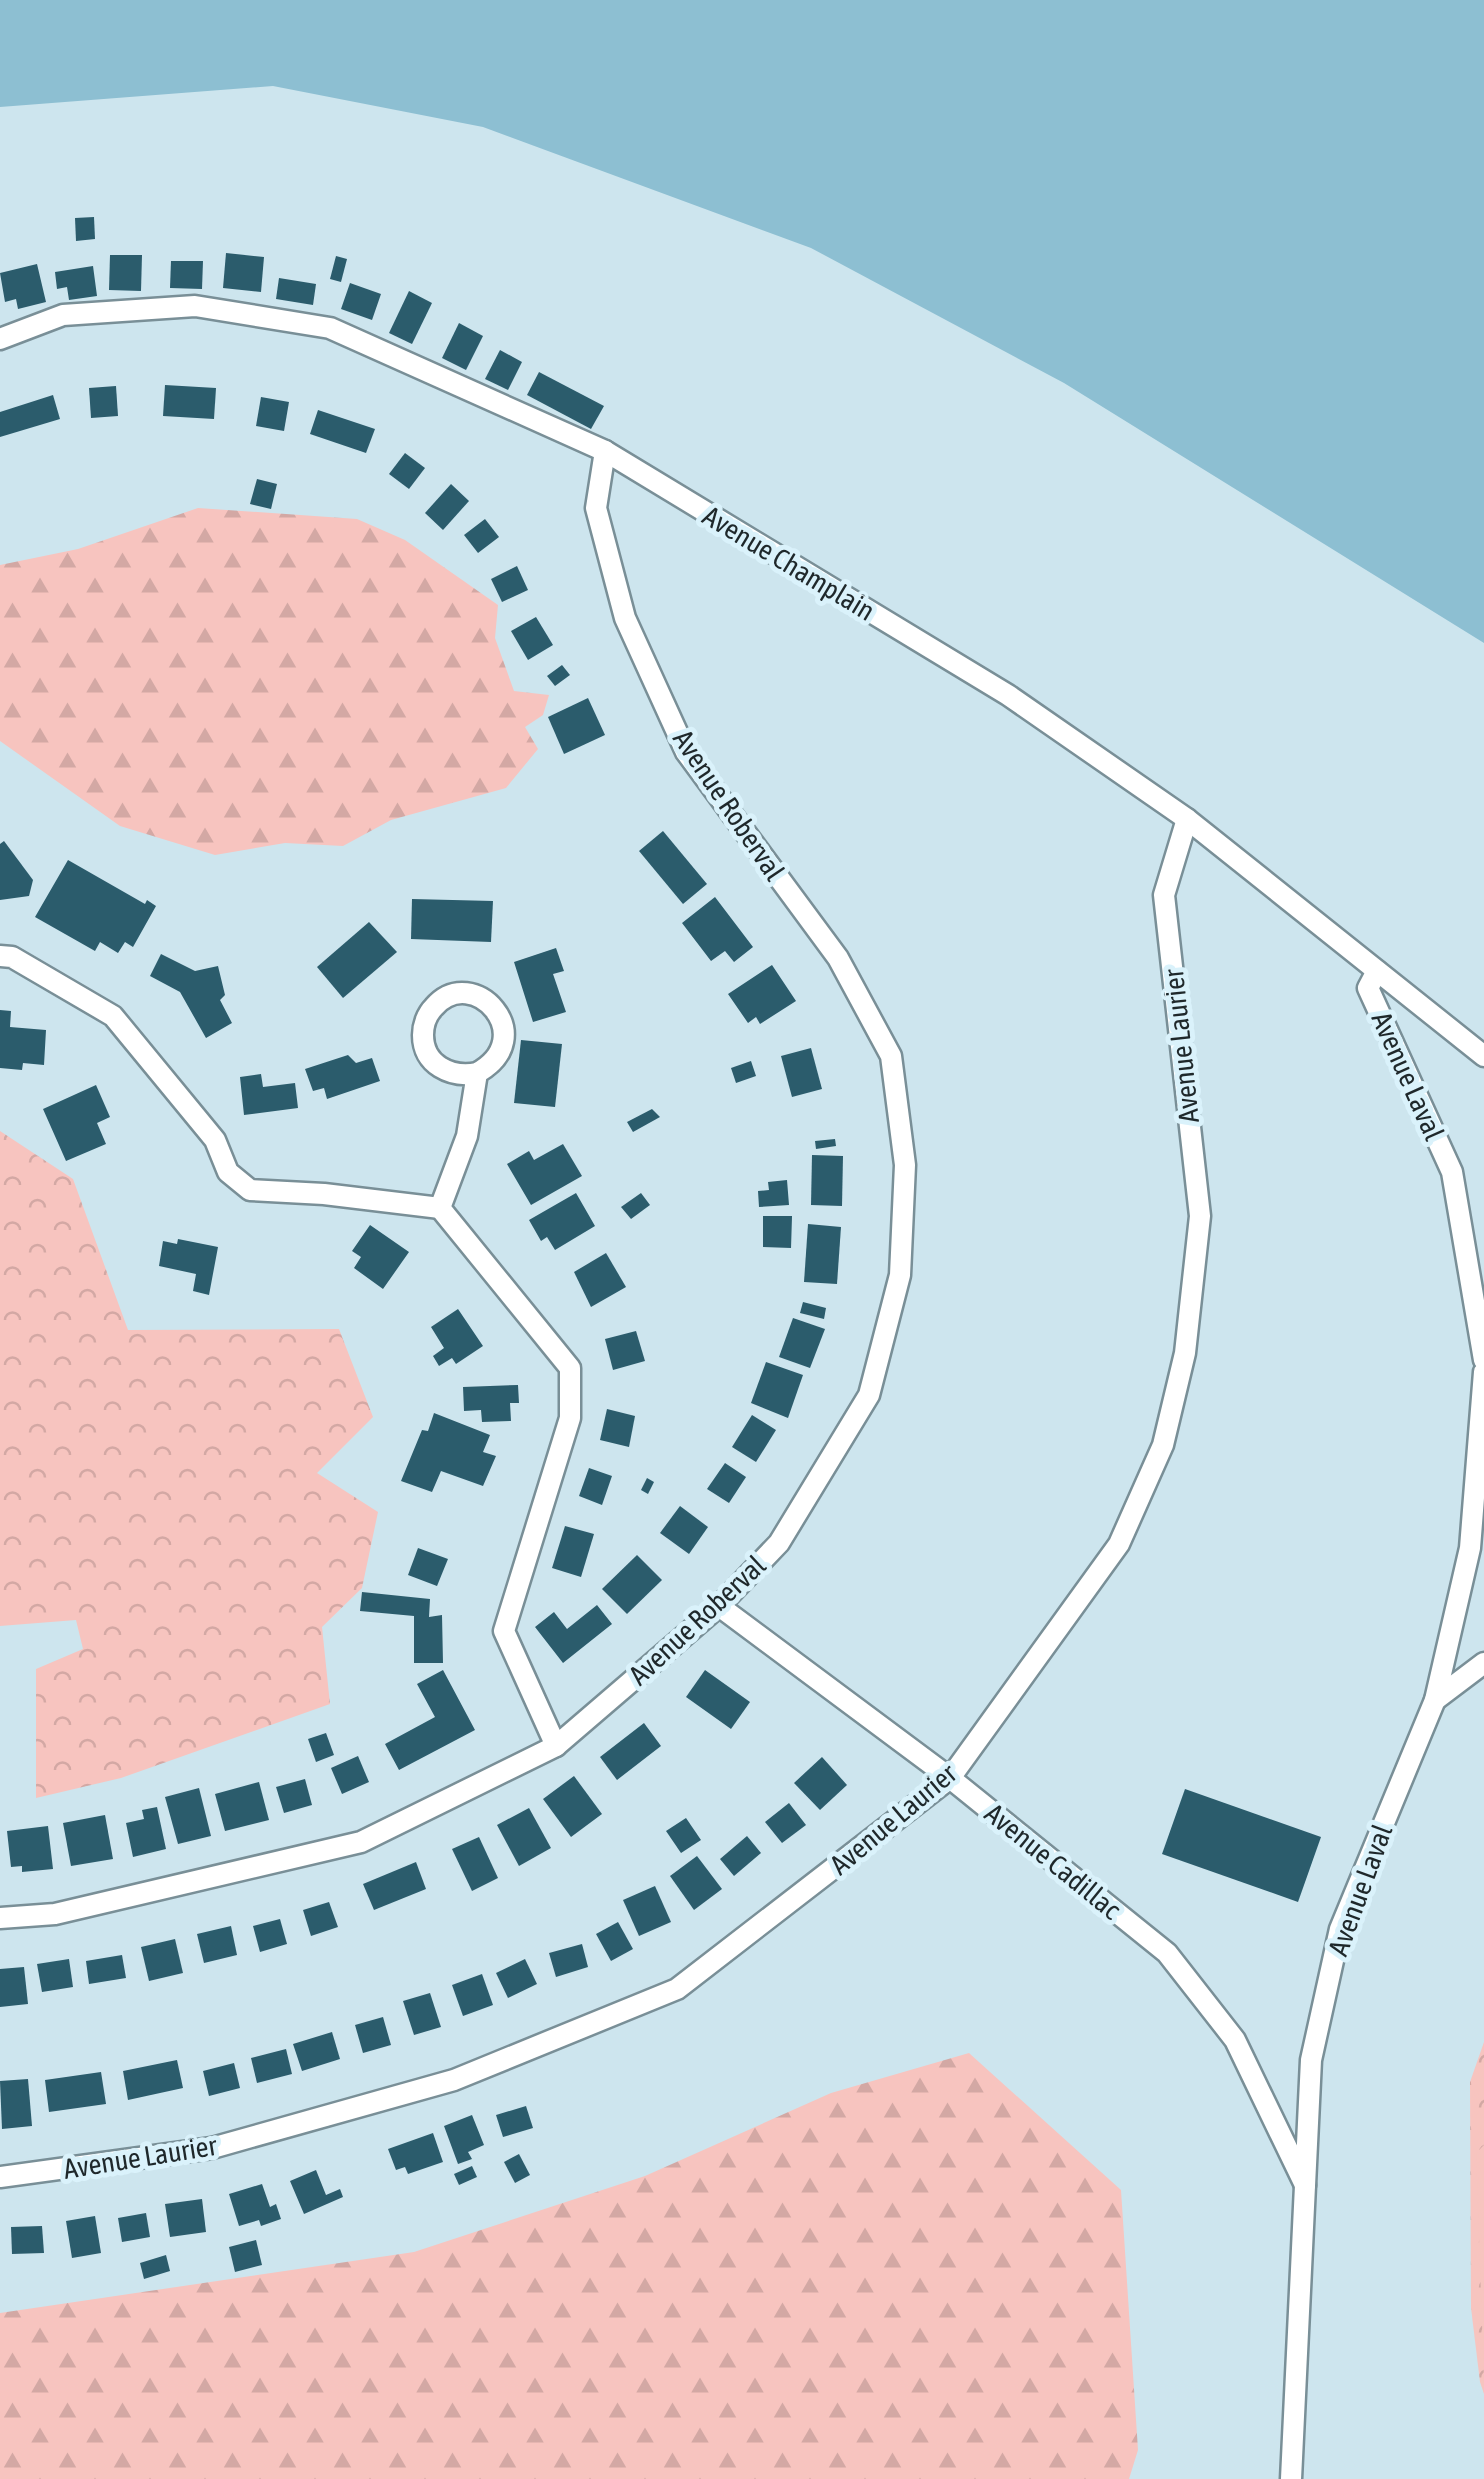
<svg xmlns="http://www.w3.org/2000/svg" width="1484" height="2479" viewBox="0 0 1484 2479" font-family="'Asap Condensed',sans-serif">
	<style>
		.forest { fill: url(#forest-firs) }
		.park { fill: url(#park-crowns) }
		.pitch { fill: #f7c4bf }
		.water { fill: #8dbfd2 }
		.building { fill: #2b5c6c }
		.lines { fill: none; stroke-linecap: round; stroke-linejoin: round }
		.street-casing { stroke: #798f97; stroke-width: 25 }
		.street { stroke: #fff; stroke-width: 20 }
		.labels { text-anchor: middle; stroke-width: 10; stroke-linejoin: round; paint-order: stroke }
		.street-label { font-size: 28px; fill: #1f282b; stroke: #daf2fb }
	</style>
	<defs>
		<pattern id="forest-firs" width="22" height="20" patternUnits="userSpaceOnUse" patternTransform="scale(2.5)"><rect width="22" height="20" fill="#f7c4bf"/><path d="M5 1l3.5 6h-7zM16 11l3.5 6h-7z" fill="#d3a8a4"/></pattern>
		<pattern id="park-crowns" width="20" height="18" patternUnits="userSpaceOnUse" patternTransform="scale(2.5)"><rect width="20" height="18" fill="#f7c4bf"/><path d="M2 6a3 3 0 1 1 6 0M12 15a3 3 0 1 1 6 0" fill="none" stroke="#d3a8a4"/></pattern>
	</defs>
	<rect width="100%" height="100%" fill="#cde5ee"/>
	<!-- forest -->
	<g class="forest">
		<path d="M198,508L357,519L405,540L498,605L495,638L514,691L549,695L543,715L525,727L538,749L506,788L391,820L343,846L285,843L215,855L120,826L0,741V565L78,549Z"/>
		<path d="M969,2053L1121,2190L1138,2450L1129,2479H0V2313L414,2252L645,2176L831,2093Z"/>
	</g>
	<!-- park -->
	<g class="park">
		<path d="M0,1131L73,1179L128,1330L339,1329L373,1417L317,1473L378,1512L362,1588L322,1627L330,1704L121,1778L36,1798V1669L83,1649L76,1620L0,1626Z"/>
		<path d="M1484,2042V2394L1480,2382L1471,2308L1470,2082Z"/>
	</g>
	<!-- pitch -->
	<path class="pitch" d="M1484,2145V2381L1476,2153Z"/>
	<!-- water -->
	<path class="water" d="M0,0H1484V643L1064,383L811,248L483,127L273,86L0,107Z"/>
	<!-- building -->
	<g class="building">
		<path d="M94,217L95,239L76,241L75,218Z"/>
		<path d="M226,253L264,257L261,292L223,288Z"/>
		<path d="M110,255H142L141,291L109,290Z"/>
		<path d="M336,256L347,259L341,282L330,279Z"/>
		<path d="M171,261H203L202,289L170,288Z"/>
		<path d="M37,264L46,302L18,309L16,299L5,302L0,273Z"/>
		<path d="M93,266L97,296L69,300L67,287L57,289L55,272Z"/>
		<path d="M279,278L316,284L313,305L276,299Z"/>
		<path d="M350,283L381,294L372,320L341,309Z"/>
		<path d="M409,291L432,303L412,344L389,333Z"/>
		<path d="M459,323L483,336L466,370L442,358Z"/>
		<path d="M500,350L522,362L508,390L485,379Z"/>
		<path d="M539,372L604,406L591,429L527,395Z"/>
		<path d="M165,385L216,388L214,419L163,416Z"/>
		<path d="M116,386L118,416L91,418L89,388Z"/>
		<path d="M53,395L60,419L0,437V412Z"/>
		<path d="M261,397L289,402L284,431L256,426Z"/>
		<path d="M318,410L375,429L366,453L310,434Z"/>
		<path d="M405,453L425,468L409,489L389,474Z"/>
		<path d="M257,479L277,484L271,509L250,504Z"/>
		<path d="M451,484L469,501L443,530L425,513Z"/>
		<path d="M485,519L499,537L478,553L464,535Z"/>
		<path d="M517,566L528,590L502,602L491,579Z"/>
		<path d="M536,617L553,645L528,660L511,631Z"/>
		<path d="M562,665L570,675L555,686L547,676Z"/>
		<path d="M588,698L605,735L564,754L548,717Z"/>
		<path d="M663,831L707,884L683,904L639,851Z"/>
		<path d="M4,841L33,880L29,896L0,900V844Z"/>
		<path d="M68,860L145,904L147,900L156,906L133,947L125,942L118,953L100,942L95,951L35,917Z"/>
		<path d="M715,897L753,947L734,962L725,951L711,961L682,923Z"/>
		<path d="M412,899L493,901L491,942L411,939Z"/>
		<path d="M369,922L397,952L343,998L317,967Z"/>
		<path d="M556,948L564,971L553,974L566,1012L533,1022L514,962Z"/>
		<path d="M161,954L195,971L218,966L225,995L220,1000L232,1023L206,1038L180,992L150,976Z"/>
		<path d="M772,965L796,1001L760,1024L756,1017L748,1023L728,994Z"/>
		<path d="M0,1010L11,1011L10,1027L46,1030L44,1065L23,1063L22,1070L0,1068Z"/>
		<path d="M521,1040L562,1044L555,1107L514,1103Z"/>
		<path d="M811,1048L822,1089L792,1097L781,1056Z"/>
		<path d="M348,1055L356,1063L372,1058L380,1081L327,1099L324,1088L313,1091L305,1069Z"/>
		<path d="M751,1061L756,1076L736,1083L731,1068Z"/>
		<path d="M261,1074L263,1087L295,1083L298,1108L244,1115L240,1077Z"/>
		<path d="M96,1085L110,1117L97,1123L106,1144L66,1161L43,1109Z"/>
		<path d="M652,1109L660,1117L633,1132L627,1122Z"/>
		<path d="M835,1139L836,1146L816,1149L815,1141Z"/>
		<path d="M563,1144L582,1176L531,1205L507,1164L529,1151L534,1160Z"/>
		<path d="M812,1155L843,1156L842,1206L811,1205Z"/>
		<path d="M787,1180L789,1205L759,1207L758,1191L769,1190L768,1182Z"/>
		<path d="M576,1193L595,1226L555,1250L547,1237L541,1241L529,1220Z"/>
		<path d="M641,1193L650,1205L631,1219L621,1207Z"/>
		<path d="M763,1216H792L791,1248L763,1247Z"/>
		<path d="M808,1224L841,1227L837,1284L804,1282Z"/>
		<path d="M370,1225L409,1252L383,1289L354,1268L361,1257L352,1251Z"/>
		<path d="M178,1239L218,1247L209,1295L193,1291L196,1274L159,1266L163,1241L177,1244Z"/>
		<path d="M606,1253L626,1287L591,1307L574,1272Z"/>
		<path d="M803,1302L826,1308L824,1319L800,1313Z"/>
		<path d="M458,1309L483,1346L456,1364L452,1358L439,1366L433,1356L444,1348L431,1327Z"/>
		<path d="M793,1318L825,1329L810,1368L779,1357Z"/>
		<path d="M636,1331L645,1361L613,1370L605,1339Z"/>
		<path d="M766,1362L803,1375L788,1418L751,1403Z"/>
		<path d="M518,1385L519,1403H510L511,1421L482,1422L481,1410L464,1411L463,1387Z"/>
		<path d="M607,1409L635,1416L629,1447L600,1440Z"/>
		<path d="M434,1413L490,1435L483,1452L496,1456L483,1486L441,1471L432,1492L401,1481L422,1430L428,1431Z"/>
		<path d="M752,1415L776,1430L756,1462L732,1447Z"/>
		<path d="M725,1463L746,1477L729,1503L707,1489Z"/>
		<path d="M589,1468L612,1476L602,1505L579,1496Z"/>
		<path d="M647,1478L654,1482L648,1494L641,1490Z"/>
		<path d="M680,1506L708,1527L689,1554L660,1533Z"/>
		<path d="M565,1526L594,1534L581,1577L552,1568Z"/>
		<path d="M418,1548L448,1559L437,1586L408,1575Z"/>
		<path d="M637,1555L662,1580L627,1614L602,1589Z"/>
		<path d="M362,1592L430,1599L429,1617L442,1615L443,1663H414V1616L360,1611Z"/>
		<path d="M597,1605L612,1624L563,1663L535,1627L554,1612L567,1629Z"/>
		<path d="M443,1670L475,1730L399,1770L385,1744L435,1717L417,1684Z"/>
		<path d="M705,1670L750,1702L731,1729L686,1697Z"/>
		<path d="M644,1723L661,1746L617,1780L600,1757Z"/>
		<path d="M326,1733L334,1755L316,1762L308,1739Z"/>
		<path d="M358,1756L369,1782L342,1794L331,1768Z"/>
		<path d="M822,1757L847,1785L820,1810L794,1783Z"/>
		<path d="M574,1776L602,1814L571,1837L543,1799Z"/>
		<path d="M305,1779L312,1805L284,1813L276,1787Z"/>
		<path d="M259,1782L269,1820L225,1831L215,1794Z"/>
		<path d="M199,1788L211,1836L178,1844L165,1797Z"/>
		<path d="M1185,1789L1321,1837L1298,1902L1162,1854Z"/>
		<path d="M789,1803L806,1825L782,1843L765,1822Z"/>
		<path d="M157,1807L166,1849L133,1857L126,1823L144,1819L142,1810Z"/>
		<path d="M529,1808L551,1848L519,1866L497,1825Z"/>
		<path d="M105,1815L113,1859L71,1866L63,1823Z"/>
		<path d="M686,1818L701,1840L681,1853L666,1831Z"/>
		<path d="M48,1826L53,1869L22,1872V1866L11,1867L7,1831Z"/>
		<path d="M747,1836L761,1853L734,1876L720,1859Z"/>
		<path d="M479,1837L498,1878L472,1891L452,1849Z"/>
		<path d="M697,1856L722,1889L694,1910L670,1876Z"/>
		<path d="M416,1862L426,1889L374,1910L363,1884Z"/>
		<path d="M655,1886L671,1922L639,1936L623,1900Z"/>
		<path d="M329,1902L338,1927L311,1936L303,1910Z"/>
		<path d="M280,1919L287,1944L260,1952L253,1926Z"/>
		<path d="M618,1922L633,1949L611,1961L596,1934Z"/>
		<path d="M231,1926L237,1955L204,1963L197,1934Z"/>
		<path d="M175,1939L183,1973L149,1981L141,1947Z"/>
		<path d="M582,1944L588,1967L556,1977L549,1953Z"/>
		<path d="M122,1955L126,1978L89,1984L86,1961Z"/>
		<path d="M69,1959L73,1987L42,1992L37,1964Z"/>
		<path d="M525,1959L537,1984L508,1998L496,1973Z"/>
		<path d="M24,1967L28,2004L0,2007V1969Z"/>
		<path d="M482,1974L493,2005L463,2016L452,1985Z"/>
		<path d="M430,1993L441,2027L414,2035L403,2001Z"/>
		<path d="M383,2017L391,2045L363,2053L355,2025Z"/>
		<path d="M332,2032L340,2059L302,2071L293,2044Z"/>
		<path d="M286,2049L292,2074L257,2083L251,2058Z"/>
		<path d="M177,2060L183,2088L128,2100L123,2071Z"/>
		<path d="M234,2063L240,2088L209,2096L203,2071Z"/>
		<path d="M101,2072L106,2104L49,2112L45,2080Z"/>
		<path d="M28,2079L32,2126L2,2129L0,2081Z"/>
		<path d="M526,2106L533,2128L503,2137L496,2115Z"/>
		<path d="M472,2115L484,2145L468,2152L472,2159L458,2164L444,2126Z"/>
		<path d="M433,2133L443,2162L408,2174L405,2167L396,2170L388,2149Z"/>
		<path d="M519,2154L530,2175L515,2183L504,2162Z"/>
		<path d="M472,2166L477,2177L459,2185L454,2174Z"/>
		<path d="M316,2170L326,2195L340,2189L343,2197L304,2214L290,2181Z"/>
		<path d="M262,2184L270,2207L276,2204L281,2219L261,2226L259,2220L239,2226L229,2194Z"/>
		<path d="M202,2199L206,2232L170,2237L165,2204Z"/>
		<path d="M146,2213L150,2237L122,2242L118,2218Z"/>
		<path d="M95,2216L101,2253L72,2258L66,2221Z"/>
		<path d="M42,2226L44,2253L12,2254L11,2227Z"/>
		<path d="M256,2240L262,2265L235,2272L229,2247Z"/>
		<path d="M166,2255L170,2271L144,2279L140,2263Z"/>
	</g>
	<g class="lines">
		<!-- street casing -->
		<g class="street-casing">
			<g id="street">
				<path d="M0,339L63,315L195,306L330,328L605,451L1008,695L1187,819L1484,1056"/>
				<path d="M0,956L12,957L113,1016L215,1140L228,1172L250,1190L324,1194L440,1208"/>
				<path d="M1377,971L1368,988L1452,1172L1484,1360"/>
				<path d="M477,1073C451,1078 423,1065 423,1035C423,1025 427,1014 434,1007C473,962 542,1037 477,1073L467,1136L440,1208L570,1368V1418L504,1631L556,1746"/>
				<path d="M719,1606L950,1778L1167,1953L1235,2040L1305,2185"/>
				<path d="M1435,1700L1484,1663"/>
				<path d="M0,1918L55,1914L361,1842L556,1746L719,1606L779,1543L869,1395L900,1275L905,1165L891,1056L838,958L686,752L625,618L596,508L605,451"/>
				<path d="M0,2177L212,2148L454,2080L677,1989L950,1778L1119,1544L1163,1445L1185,1353L1200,1216L1164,895L1187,819"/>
				<path d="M1291,2479L1311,2060L1340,1929L1435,1700L1470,1548L1484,1372"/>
			</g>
		</g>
		<!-- street -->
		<use href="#street" class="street"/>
	</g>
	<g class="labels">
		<!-- street labels -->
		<g class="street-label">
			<text transform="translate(789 563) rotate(31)" y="10">Avenue Champlain</text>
			<text transform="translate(729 805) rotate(56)" y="10">Avenue Roberval</text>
			<text transform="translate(1181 1046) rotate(-96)" y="10">Avenue Laurier</text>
			<text transform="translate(1408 1076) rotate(66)" y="10">Avenue Laval</text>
			<text transform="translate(697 1620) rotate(-43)" y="10">Avenue Roberval</text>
			<text transform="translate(893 1819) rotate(-40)" y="10">Avenue Laurier</text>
			<text transform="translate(1053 1861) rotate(39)" y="10">Avenue Cadillac</text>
			<text transform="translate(1360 1890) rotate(-70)" y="10">Avenue Laval</text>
			<text transform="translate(140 2157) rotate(-9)" y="10">Avenue Laurier</text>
		</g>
	</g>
</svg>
